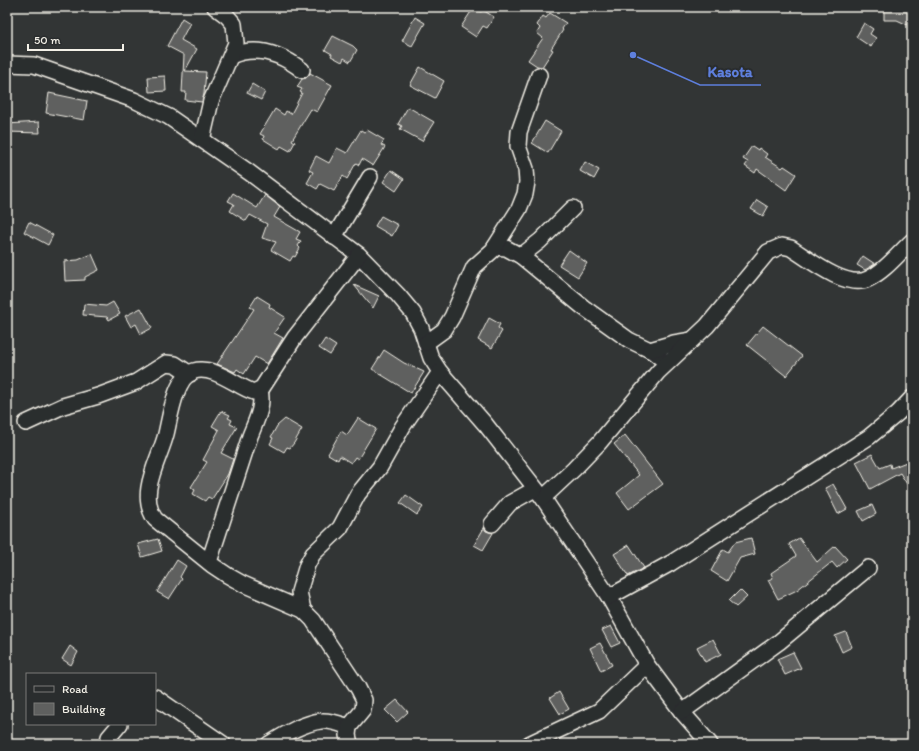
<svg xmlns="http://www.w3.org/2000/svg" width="919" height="751" viewBox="0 0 919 751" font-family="Itim,sans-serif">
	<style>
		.building { fill: #5f605f; stroke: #f4f1e8 }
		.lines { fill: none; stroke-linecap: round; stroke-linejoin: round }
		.minor-casing { stroke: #f4f1e8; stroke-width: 18 }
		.minor { stroke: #2a2d2e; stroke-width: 15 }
		.leader { fill: none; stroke: #5e7fdd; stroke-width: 1.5 }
		.callout-dot { fill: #5e7fdd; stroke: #2a2d2e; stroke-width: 1.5 }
		.callout-label { font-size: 15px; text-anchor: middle; font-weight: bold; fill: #5e7fdd; stroke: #2a2d2e; stroke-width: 4; stroke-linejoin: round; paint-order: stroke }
	</style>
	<rect width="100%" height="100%" fill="#323535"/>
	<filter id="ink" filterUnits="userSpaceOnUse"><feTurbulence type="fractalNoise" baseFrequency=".025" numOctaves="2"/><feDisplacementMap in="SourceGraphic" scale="8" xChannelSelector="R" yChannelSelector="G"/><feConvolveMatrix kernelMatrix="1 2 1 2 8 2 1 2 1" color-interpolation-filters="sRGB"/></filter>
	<g filter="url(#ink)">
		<!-- building -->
		<g class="building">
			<path d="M474,7L481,12L483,10L494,17L487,28L483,26L476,37L461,27Z"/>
			<path d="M884,7H906L912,10V27L897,20H884Z"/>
			<path d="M550,13L566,23L562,29L563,30L551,49L553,50L542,67L537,66L528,60L543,38L537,33L540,28L537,25L543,16L546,18Z"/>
			<path d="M415,17L425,23L412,46L402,41Z"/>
			<path d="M182,18L190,23L181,40L197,49L185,71L206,72L204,94L202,102L185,100L186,92H182L184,55L167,46Z"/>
			<path d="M864,23L873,29L870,34L876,38L871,47L856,37Z"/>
			<path d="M333,36L353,46L357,50L350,62L344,58L342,62L331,56L332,54L325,50Z"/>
			<path d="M420,67L444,81L435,98L410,85Z"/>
			<path d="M310,73L332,85L317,112L311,109L292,140L295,142L290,151L281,146L279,149L263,139L264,136L260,134L275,109L284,115L286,111L291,114L302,93L300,92L302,89L297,87L302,79L306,78Z"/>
			<path d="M165,76L166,91L149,92L148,77Z"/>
			<path d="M252,84L265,92L261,100L247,93Z"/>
			<path d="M49,93L87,101L84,120L46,113Z"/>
			<path d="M408,107L434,122L422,141L400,129L402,126L398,124Z"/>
			<path d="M545,121L561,131L548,153L532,143Z"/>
			<path d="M39,122L40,133L7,132V124Z"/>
			<path d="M361,130L364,132L367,130L384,140L381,145L385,147L373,166L362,159L359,165L356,163L347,179L343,176L334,191L320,184L317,189L307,183L313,172L309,170L316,156L329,163L337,148L347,153Z"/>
			<path d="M752,146L758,150L759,148L767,154L765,157L782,168L784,166L796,174L786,190L757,169L755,173L745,166L748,162L743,159Z"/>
			<path d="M585,162L599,170L594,179L580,171Z"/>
			<path d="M391,170L404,179L396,191L383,182Z"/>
			<path d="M233,193L257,208L265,195L280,207L274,217L300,232L296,239L301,241L298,246L300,248L295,257L293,256L290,261L271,250L276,242L262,238L267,224L250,215L246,221L230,211L234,204L228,201Z"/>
			<path d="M757,200L768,207L763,216L751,209Z"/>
			<path d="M381,216L398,225L392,236L375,226Z"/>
			<path d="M29,222L53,235L48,245L24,232Z"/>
			<path d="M569,250L587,263L578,277L559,265Z"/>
			<path d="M92,254L99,270L85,277V280L65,281L64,261L78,260Z"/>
			<path d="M863,256L875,264L865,270L857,265Z"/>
			<path d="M354,285L379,296L373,308Z"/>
			<path d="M257,296L270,304L269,307L285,317L274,333L283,338L267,364L255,357L244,374L237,369L235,372L217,364L254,309L250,307Z"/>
			<path d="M113,302L120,314L109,320L107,317L83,315L84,304L106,306Z"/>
			<path d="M141,308L152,328L141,334L136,324L131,327L125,316Z"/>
			<path d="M489,318L500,324L498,328L502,331L492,348L478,340Z"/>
			<path d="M763,326L802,356L786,376L747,345Z"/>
			<path d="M325,339L336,346L330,355L319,348Z"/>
			<path d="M384,350L404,363L424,372L411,393L372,369Z"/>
			<path d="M221,411L230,415L228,418L232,420L230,424L237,427L221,453L233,459L228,474L212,499L208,497L205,501L193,494L195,490L191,487L207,462L203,460L219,430L212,426Z"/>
			<path d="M358,418L376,429L358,459L355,457L351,463L340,456L338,460L328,454L341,431L347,435Z"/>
			<path d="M285,419L302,429L294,443L290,448L287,447L284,452L270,444L273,438L271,437L277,426Z"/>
			<path d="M625,435L663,484L629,509L617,493L639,475L614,444Z"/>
			<path d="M872,454L880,468L890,464L891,468L909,461L912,467L908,469L912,478V492L900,473L870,489L856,462Z"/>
			<path d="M833,484L847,509L838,514L825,488Z"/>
			<path d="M406,495L423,507L417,515L400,503Z"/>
			<path d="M872,505L876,514L863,521L858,511Z"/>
			<path d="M484,528L486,531L493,533L483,550L474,545Z"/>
			<path d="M751,538L755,554L740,558L727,581L711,571L723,549L728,552L735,542Z"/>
			<path d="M799,538L817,562L835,546L847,559L837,568L832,562L797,590L778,599L768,580L773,578L771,573L796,556L789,544Z"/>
			<path d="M158,539L162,551L142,557L138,544Z"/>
			<path d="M629,545L644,568L628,576L614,554Z"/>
			<path d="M177,560L186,566L180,577L182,579L169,599L157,592Z"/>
			<path d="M740,590L747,597L736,607L729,601Z"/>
			<path d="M611,626L620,643L611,647L602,630Z"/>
			<path d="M846,632L852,647L842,652L835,636Z"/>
			<path d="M713,639L721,654L705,662L697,647Z"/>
			<path d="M600,643L612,665L601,671L590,648Z"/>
			<path d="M70,646L78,652L71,665L62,659Z"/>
			<path d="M793,652L801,668L785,675L777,659Z"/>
			<path d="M559,692L569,709L560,714L550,698Z"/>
			<path d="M397,700L408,712L397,722L385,710Z"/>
		</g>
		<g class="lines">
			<!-- minor casing -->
			<g class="minor-casing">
				<g id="minor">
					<path d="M231,56C256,45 281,54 302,70"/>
					<path d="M7,64L34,65L134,100L169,117L250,173L359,255L398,295L413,313L421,328L431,358L440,372L486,425L543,498L609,597L647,665L682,712L710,744"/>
					<path d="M202,140L211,101L236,43L234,24L227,16L215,7"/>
					<path d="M334,237L370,177"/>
					<path d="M495,247L506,248L521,256L583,307L629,340L652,351L667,363"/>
					<path d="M521,256L540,241L573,208"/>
					<path d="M426,343L444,330L452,317L474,267L493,250L519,209L525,194L527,182L526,169L518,146L519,132L539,75"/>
					<path d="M650,350L674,343L692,340"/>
					<path d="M26,423L63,406L98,396L136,382L166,363L175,364L190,374"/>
					<path d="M543,498L574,469L599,443L658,372L707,326L768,252L782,246L791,248C808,259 847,290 868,279C885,271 898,254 912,241"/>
					<path d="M492,524L510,503L535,489"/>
					<path d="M209,562L250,436C256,421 264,406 260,390"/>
					<path d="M609,597L671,563L869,437L898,413L912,398"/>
					<path d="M303,610L299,592L307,565L313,554L340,528L358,494L380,467L403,426L440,372"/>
					<path d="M155,697L223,744"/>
					<path d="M682,712L779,642L868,568"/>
					<path d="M107,744L109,737L120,724"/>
					<path d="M269,744C284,735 303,723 321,721C330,720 340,724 349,727"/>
					<path d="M350,744L348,735L349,727L363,710L364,700L358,688L313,620L303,610L243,584L227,575L212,565L155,519C137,493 160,459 166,434C170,418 175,377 194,371C214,365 237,387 254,392L262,388L295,337L359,255"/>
					<path d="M529,744L599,711L647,665"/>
				</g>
			</g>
			<!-- minor -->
			<use href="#minor" class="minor"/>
		</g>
	</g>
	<!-- callouts -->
	<path class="leader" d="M633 55L700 85H761"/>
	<circle class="callout-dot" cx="633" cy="55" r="4"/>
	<g class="callout-label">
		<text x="730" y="77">Kasota</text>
	</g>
	<!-- margin -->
	<rect width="919" height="751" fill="none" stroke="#2a2d2e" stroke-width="24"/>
	<rect x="12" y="12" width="895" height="727" fill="none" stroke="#f4f1e8" stroke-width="1.5" filter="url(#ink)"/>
	<!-- legend -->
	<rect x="26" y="673" width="130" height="52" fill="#2a2d2e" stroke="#7b7b78"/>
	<rect x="34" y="686" width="20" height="6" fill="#2a2d2e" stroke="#7b7b78"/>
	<text x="62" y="693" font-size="12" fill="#f4f1e8">Road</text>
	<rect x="34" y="703" width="20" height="12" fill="#5f605f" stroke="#7b7b78"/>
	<text x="62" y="713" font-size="12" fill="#f4f1e8">Building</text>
	<!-- scale -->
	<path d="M28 44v6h95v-6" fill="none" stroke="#f4f1e8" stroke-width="2"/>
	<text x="34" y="44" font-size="12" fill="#f4f1e8" stroke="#2a2d2e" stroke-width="3" paint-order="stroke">50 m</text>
</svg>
